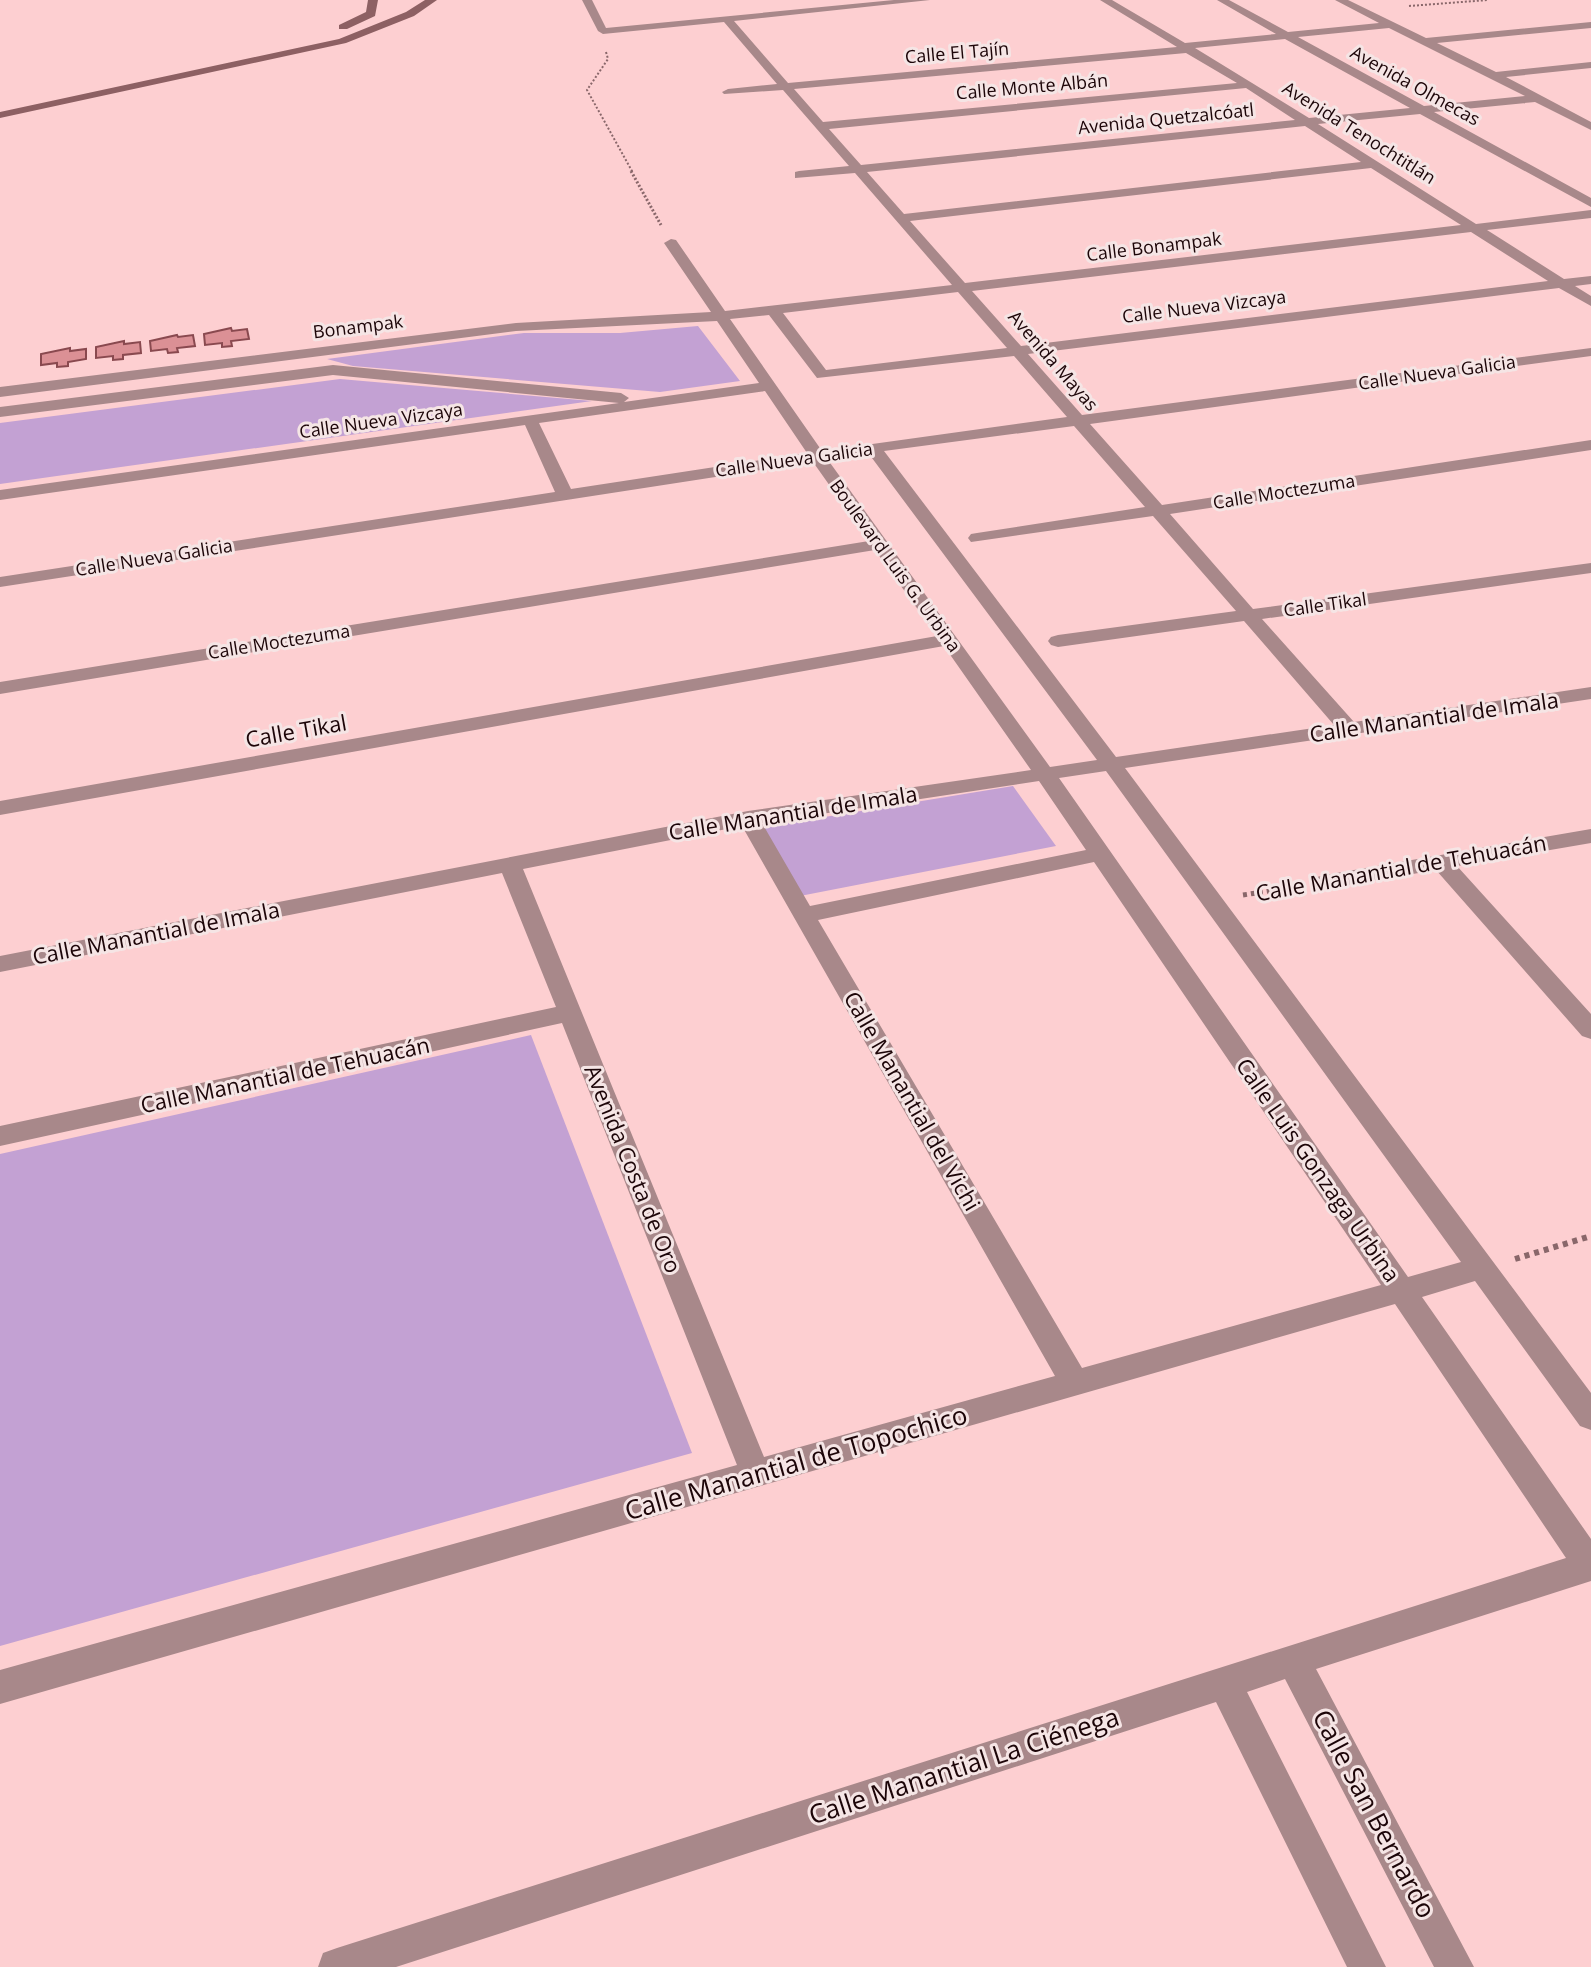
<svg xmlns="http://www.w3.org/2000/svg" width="1591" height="1967" viewBox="0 0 1591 1967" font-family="'Open Sans',sans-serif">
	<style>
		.green { fill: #c3a1d3 }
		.building { fill: #db9095; stroke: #89494f; stroke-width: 2 }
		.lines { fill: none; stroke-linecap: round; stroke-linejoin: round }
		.path-far3 { stroke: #89676a; stroke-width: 2; stroke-dasharray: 2 2; stroke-linecap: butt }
		.path-far2 { stroke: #89676a; stroke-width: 3; stroke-dasharray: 2 2; stroke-linecap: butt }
		.path-far1 { stroke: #89676a; stroke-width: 5; stroke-dasharray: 4 4; stroke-linecap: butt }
		.path { stroke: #89676a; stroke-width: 6; stroke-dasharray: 5 5; stroke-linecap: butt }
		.street { fill: #a8888a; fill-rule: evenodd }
		.secondary { fill: #8d6063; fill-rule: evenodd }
		.labels { text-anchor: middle; stroke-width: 6; stroke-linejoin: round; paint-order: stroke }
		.far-street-label { font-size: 18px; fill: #1c0508; stroke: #f5e5e5 }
		.street-label { font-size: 22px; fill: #1c0508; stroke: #f5e5e5 }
		.near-street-label { font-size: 26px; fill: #1c0508; stroke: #f5e5e5 }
	</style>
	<rect width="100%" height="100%" fill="#fdcfd1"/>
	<!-- green -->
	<g class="green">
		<path d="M698,326L740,381L660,392L353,366L327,359L524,333H620Z"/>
		<path d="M340,379L592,401L0,484V423Z"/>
		<path d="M1013,786L1056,846L800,896L758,828Z"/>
		<path d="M531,1035L692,1453L0,1646V1154Z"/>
	</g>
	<!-- building -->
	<g class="building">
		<path d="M231,328L232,331L247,329L249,339L231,341L232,346L222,347V343L205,345L204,334Z"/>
		<path d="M177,335L178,337L193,335L195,346L177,348L178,352L168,353L167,349L151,351L150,341Z"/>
		<path d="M124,341V344L140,342L141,353L123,355V359L113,360V356L96,358V347Z"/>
		<path d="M70,348V351L86,349V359L68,362V366L57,367V363L41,365V354Z"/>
	</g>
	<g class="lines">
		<!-- path-far3 -->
		<g class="path-far3">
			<path d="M1409,6L1488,0"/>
			<path d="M606,52L608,59L587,90L633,173"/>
		</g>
		<!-- path-far2 -->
		<path class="path-far2" d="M631,171L661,225"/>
		<!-- path-far1 -->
		<path class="path-far1" d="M1243,895L1301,886"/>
		<!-- path -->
		<path class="path" d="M1515,1259L1591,1236"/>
		<!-- street -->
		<g class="street">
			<path d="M582,0H592L606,28L894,0H930L734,21L788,83L1177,47L1100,0H1112L1185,43L1276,34L1217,0H1229L1288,32L1379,23L1335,0H1348L1426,38L1591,22V28L1437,43L1496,72L1591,62V68L1506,77L1591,122V130L1535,102L1434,112L1591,198V207L1420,114L1318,124L1476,224L1591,210V218L1487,230L1564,279L1591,276V284L1575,286L1591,296V306L1559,288L1028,354L1082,415L1591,348V356L1090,424L1162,505L1591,440V450L1170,514L1253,609L1591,563V573L1262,619L1354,722L1591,687V699L1125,768L1591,1393V1430L1580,1426L1475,1281L1422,1297L1591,1539V1581L1316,1669L1474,1967H1434L1285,1679L1247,1692L1386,1967H1347L1216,1702L396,1967H318L323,1953L337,1948L1566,1558L1395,1304L0,1704V1670L737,1465L562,1023L0,1146V1126L556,1007L502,873L0,972V956L748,811L1031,770L944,646L0,815V801L937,636L875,550L0,694V682L869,541L813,462L0,587V577L555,492L525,425L0,500V490L619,403L333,375L0,417V407L333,365L621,393L629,398L624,402L759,383L717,321L516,331L0,397V387L516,323L711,312L664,243L671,239L676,240L725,311L952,285L855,173L795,178V172L799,171L849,166L783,90L724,94L722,92L728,89L777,84L724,22L603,34L598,31ZM1389,28L1525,96L1424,106L1298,37ZM1285,39L1410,108L1309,118L1195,48ZM1186,53L1237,83L823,122L794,89ZM1246,88L1295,120L861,165L829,129ZM1305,126L1361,162L904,214L867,172ZM1371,168L1461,225L965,283L910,221ZM1471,232L1548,281L1021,346L972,291ZM958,292L1007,348L826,370L783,313ZM769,315L817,378L1014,356L1067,417L822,451L730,319ZM765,391L807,453L571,489L539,423ZM1074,426L1145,507L977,533L971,534L968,538L971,542L1153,516L1236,611L1058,635L1051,637L1048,641L1051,645L1058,647L1244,621L1334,725L1116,757L884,451ZM869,454L1097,760L1050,767L828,460ZM1106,771L1461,1262L1408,1277L1059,778ZM1039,781L1086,850L810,906L762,823ZM742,826L1055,1376L764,1457L523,869ZM1094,862L1381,1285L1082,1368L818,920Z"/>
			<path d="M1591,829V843L1457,866L1591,1014V1039L1582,1036L1436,870L1325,889L1317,887L1314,882L1317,877L1325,875Z"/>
		</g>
		<!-- secondary -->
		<g class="secondary">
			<path d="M368,0H378L375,16L347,29H339V25L366,12Z"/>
			<path d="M425,0H437L414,16L346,43L0,118V112L339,39L406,12Z"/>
		</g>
	</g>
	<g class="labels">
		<!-- far-street labels -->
		<g class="far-street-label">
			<text transform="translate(957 53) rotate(-5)" y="6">Calle El Tajín</text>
			<text transform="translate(1415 86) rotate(29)" y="6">Avenida Olmecas</text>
			<text transform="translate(1032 87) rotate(-5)" y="6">Calle Monte Albán</text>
			<text transform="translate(1166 119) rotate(-6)" y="6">Avenida Quetzalcóatl</text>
			<text transform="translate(1359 133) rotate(32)" y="6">Avenida Tenochtitlán</text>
			<text transform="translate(1154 247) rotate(-7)" y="6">Calle Bonampak</text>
			<text transform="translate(1204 307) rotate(-7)" y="6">Calle Nueva Vizcaya</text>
			<text transform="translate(358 327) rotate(-7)" y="6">Bonampak</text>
			<text transform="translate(1053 361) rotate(49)" y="6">Avenida Mayas</text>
			<text transform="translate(1437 373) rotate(-8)" y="6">Calle Nueva Galicia</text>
			<text transform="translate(381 421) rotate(-8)" y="6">Calle Nueva Vizcaya</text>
			<text transform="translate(794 460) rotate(-8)" y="6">Calle Nueva Galicia</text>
			<text transform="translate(1284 492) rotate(-9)" y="6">Calle Moctezuma</text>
			<text transform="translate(154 558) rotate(-9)" y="6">Calle Nueva Galicia</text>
			<text transform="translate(895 566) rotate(54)" y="6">Boulevard Luis G. Urbina</text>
			<text transform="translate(1325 605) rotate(-8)" y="6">Calle Tikal</text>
			<text transform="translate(279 642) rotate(-9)" y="6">Calle Moctezuma</text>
		</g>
		<!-- street labels -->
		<g class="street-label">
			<text transform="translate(1434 717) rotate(-8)" y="8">Calle Manantial de Imala</text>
			<text transform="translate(296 731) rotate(-10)" y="8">Calle Tikal</text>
			<text transform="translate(793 813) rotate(-9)" y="8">Calle Manantial de Imala</text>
			<text transform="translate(1401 868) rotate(-10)" y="8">Calle Manantial de Tehuacán</text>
			<text transform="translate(156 933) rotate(-11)" y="8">Calle Manantial de Imala</text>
			<text transform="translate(285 1075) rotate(-12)" y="8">Calle Manantial de Tehuacán</text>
			<text transform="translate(912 1101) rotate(60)" y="8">Calle Manantial del Vichi</text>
			<text transform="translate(633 1169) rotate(68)" y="8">Avenida Costa de Oro</text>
			<text transform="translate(1318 1170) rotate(55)" y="8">Calle Luis Gonzaga Urbina</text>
		</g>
		<!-- near-street labels -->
		<g class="near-street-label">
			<text transform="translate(796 1463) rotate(-16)" y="9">Calle Manantial de Topochico</text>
			<text transform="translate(964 1766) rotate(-18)" y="9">Calle Manantial La Ciénega</text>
			<text transform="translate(1374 1814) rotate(62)" y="9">Calle San Bernardo</text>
		</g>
	</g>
</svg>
